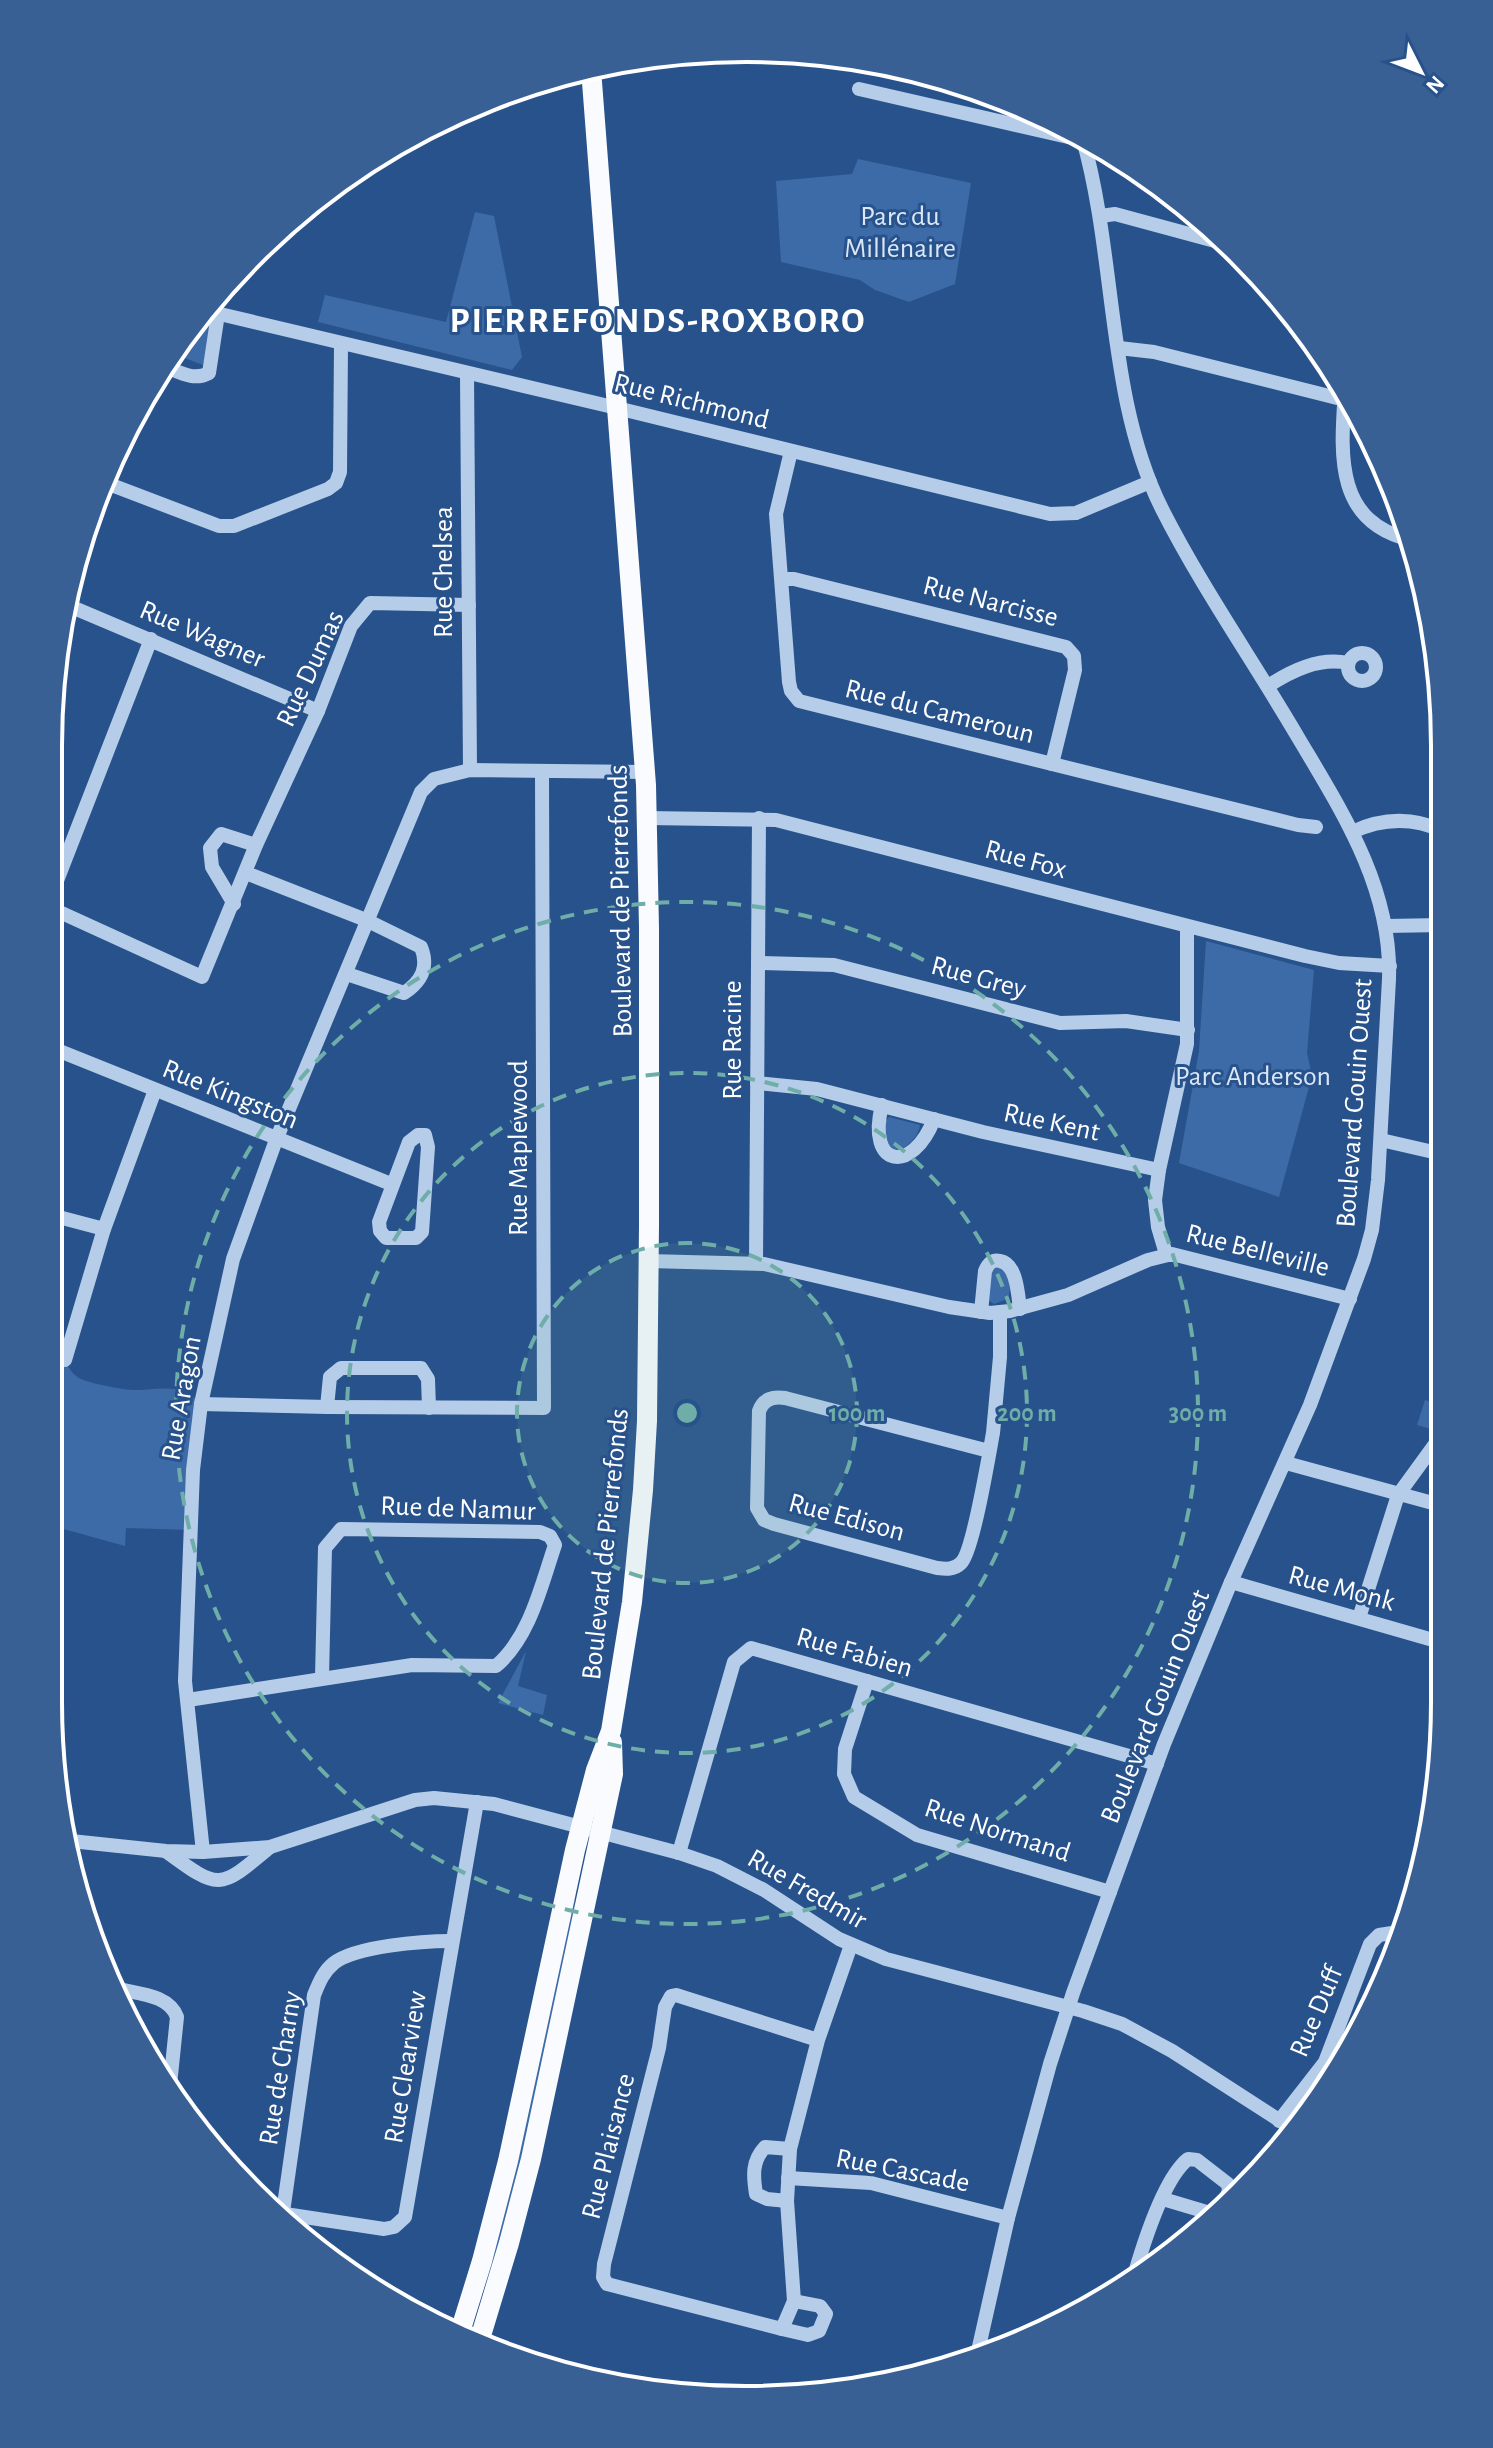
<svg xmlns="http://www.w3.org/2000/svg" width="1493" height="2448" viewBox="0 0 1493 2448" font-family="'Alegreya Sans',sans-serif">
	<style>
		.green { fill: #3d6ba7 }
		.lines { fill: none; stroke-linecap: round; stroke-linejoin: round }
		.minor { stroke: #b6cde9; stroke-width: 14 }
		.major { stroke: #f9fbfe; stroke-width: 20 }
		.ring { fill: none; stroke: #6fada8; stroke-width: 4; stroke-dasharray: 14 10 }
		.labels { text-anchor: middle; stroke-width: 6; stroke-linejoin: round; paint-order: stroke }
		.park-label { font-size: 28px; fill: #dae7f7; stroke: #28528b }
		.street-label { font-size: 28px; fill: #fff; stroke: #28528b }
		.district-label { font-size: 36px; font-weight: bold; letter-spacing: 2px; fill: #fff; stroke: #28528b }
		.rim { fill: none; stroke: #fff; stroke-width: 4 }
		.centre { fill: #6fada8; stroke: #28528b; stroke-width: 4 }
		.ring-label { font-size: 24px; text-anchor: middle; font-weight: bold; fill: #6fada8; stroke: #28528b; stroke-width: 6; stroke-linejoin: round; paint-order: stroke }
	</style>
	<rect width="100%" height="100%" fill="#28528b"/>
	<!-- green -->
	<g class="green">
		<path d="M858,159L971,183L955,284L909,302L875,290L860,280L781,262L776,181L852,174Z"/>
		<path d="M475,212L494,216L522,357L512,370L318,322L325,295L446,322Z"/>
		<path d="M197,316L206,318L211,324L203,365L174,354Z"/>
		<path d="M1206,941L1314,970L1307,1053L1312,1076L1279,1197L1179,1163L1199,1051Z"/>
		<path d="M889,1117L920,1125C918,1138 906,1149 894,1152L886,1140L885,1122Z"/>
		<path d="M995,1267H1002C1008,1276 1013,1289 1007,1299L994,1304L988,1300L990,1272Z"/>
		<path d="M50,1356C72,1362 65,1369 79,1378C87,1383 113,1387 123,1389C151,1394 177,1378 201,1404L191,1530L126,1528L125,1546L49,1525Z"/>
		<path d="M1425,1400L1441,1405V1432L1417,1425Z"/>
		<path d="M526,1651L518,1686L547,1695L543,1715L498,1703Z"/>
		<path d="M576,1888L573,1926L511,2206L477,2322Z"/>
	</g>
	<g class="lines">
		<!-- minor -->
		<g class="minor">
			<path d="M859,89L1068,137L1081,136"/>
			<path d="M1101,216L1115,214L1226,244"/>
			<path d="M203,310L617,408L1050,514L1076,513L1150,482"/>
			<path d="M1119,348L1154,352L1353,402"/>
			<path d="M166,367C181,373 194,381 209,373L218,314"/>
			<path d="M467,374L470,770"/>
			<path d="M1345,389C1341,452 1333,522 1411,540"/>
			<path d="M791,451L776,514L789,682L791,691L799,701L1298,825L1316,827"/>
			<path d="M101,481L219,526H234L328,489L336,483L340,472L341,344"/>
			<path d="M782,579H794L1066,647L1074,656L1075,670L1052,764"/>
			<path d="M67,605L318,711"/>
			<circle cx="1362" cy="667" r="14"/>
			<path d="M1268,686C1291,671 1319,657 1348,663"/>
			<path d="M647,818L776,820L1305,956L1339,963L1390,966"/>
			<path d="M1352,832C1382,818 1413,817 1443,831"/>
			<path d="M246,873L366,920L421,947C429,967 422,981 404,993L347,974"/>
			<path d="M53,891L151,639"/>
			<path d="M234,904L212,867L210,848L221,834L256,845"/>
			<path d="M53,906V909L202,977L256,845L318,711L351,626L370,603L469,605"/>
			<path d="M1385,926L1443,925"/>
			<path d="M758,963L834,965L1060,1023L1126,1021L1188,1030"/>
			<path d="M52,1048L391,1184"/>
			<path d="M757,1083L817,1089L983,1132L1159,1170"/>
			<path d="M882,1105C866,1169 913,1174 934,1119"/>
			<path d="M418,1135H425L428,1147L422,1232L416,1238H386L380,1231L379,1222L409,1142Z"/>
			<path d="M1381,1140L1442,1154"/>
			<path d="M51,1215L104,1229"/>
			<path d="M1166,1254L1158,1227L1155,1200L1159,1170L1187,1044V927"/>
			<path d="M648,1261L764,1264L949,1307L990,1313L1010,1311L1068,1295L1148,1260L1172,1254L1350,1299"/>
			<path d="M756,1263L759,818"/>
			<path d="M981,1312L985,1271C988,1264 992,1259 1000,1261C1017,1264 1018,1295 1020,1309"/>
			<path d="M50,1356L65,1360L104,1229L155,1090"/>
			<path d="M201,1404L327,1407L544,1408L542,773"/>
			<path d="M327,1407L330,1377L341,1368H421L428,1379L429,1408"/>
			<path d="M989,1451L785,1398C773,1396 763,1399 759,1411L757,1508L764,1520L774,1524L937,1568C946,1569 954,1570 961,1563C973,1552 989,1454 993,1433L1000,1357V1313"/>
			<path d="M1286,1463L1440,1505"/>
			<path d="M49,1568L53,1535"/>
			<path d="M1231,1582L1440,1642"/>
			<path d="M1359,1618L1398,1495L1438,1440"/>
			<path d="M867,1681L845,1749L844,1774L854,1797L917,1835L1110,1892"/>
			<path d="M188,1700L412,1665L496,1666C530,1637 541,1586 555,1545L550,1536L540,1532L341,1529L325,1548L322,1677"/>
			<path d="M71,1841L166,1851L203,1852L270,1847L415,1800L434,1798L494,1804L679,1853L717,1866L764,1890L839,1939L886,1959L1083,2011L1122,2024L1172,2051L1296,2131"/>
			<path d="M167,1852C219,1890 219,1890 269,1848"/>
			<path d="M203,1852L185,1681L193,1470L201,1404L233,1259L276,1140L421,792L434,779L470,770L646,772"/>
			<path d="M679,1853L734,1662L751,1648L1157,1764"/>
			<path d="M119,1989C139,1994 169,1995 177,2017L170,2085"/>
			<path d="M818,2040L676,1995L671,1996L665,2007L659,2048L604,2264L603,2277L607,2284L782,2329L794,2301L787,2201L790,2149L818,2040L851,1945"/>
			<path d="M1279,2121L1325,2062L1370,1944L1379,1935L1392,1933L1401,1936"/>
			<path d="M788,2178L871,2183L1008,2218"/>
			<path d="M1163,2199L1210,2213L1215,2212"/>
			<path d="M787,2201L767,2199L756,2194C753,2175 752,2161 765,2147L790,2149"/>
			<path d="M283,2212L314,1995C319,1983 323,1972 334,1963C356,1946 423,1941 451,1941"/>
			<path d="M285,2214L384,2229L394,2227L405,2217L477,1802"/>
			<path d="M1134,2276C1143,2245 1164,2178 1188,2159L1197,2160L1228,2184L1229,2191L1223,2204"/>
			<path d="M782,2329L808,2335L819,2331L826,2314L820,2306L794,2301"/>
			<path d="M976,2360L1008,2218L1050,2064L1073,1993L1164,1744L1231,1582L1310,1405L1364,1259L1372,1230L1378,1180L1389,979C1392,889 1343,813 1299,739C1254,662 1202,588 1162,509C1106,397 1117,257 1082,136"/>
		</g>
		<!-- major -->
		<g class="major">
			<path d="M460,2332L482,2261L508,2161L575,1850L596,1770L611,1731L632,1602L643,1490L647,1421L649,1225V928L646,785L591,69"/>
			<path d="M479,2342L509,2243L531,2159L613,1774L612,1742"/>
		</g>
	</g>
	<!-- distance rings -->
	<circle cx="687" cy="1413" r="170" fill="#6fada8" fill-opacity=".12"/>
	<g class="ring">
		<circle cx="687" cy="1413" r="170"/>
		<circle cx="687" cy="1413" r="340"/>
		<circle cx="687" cy="1413" r="511"/>
	</g>
	<g class="labels">
		<!-- park labels -->
		<g class="park-label">
			<text x="900" y="225">Parc du<tspan x="900" dy="32">Millénaire</tspan></text>
			<text x="1253" y="1085">Parc Anderson</text>
		</g>
		<!-- street labels -->
		<g class="street-label">
			<text transform="translate(692 400) rotate(14)" y="10">Rue Richmond</text>
			<text transform="translate(442 572) rotate(-90)" y="10">Rue Chelsea</text>
			<text transform="translate(991 600) rotate(14)" y="10">Rue Narcisse</text>
			<text transform="translate(203 633) rotate(23)" y="10">Rue Wagner</text>
			<text transform="translate(309 668) rotate(-65)" y="10">Rue Dumas</text>
			<text transform="translate(940 710) rotate(14)" y="10">Rue du Cameroun</text>
			<text transform="translate(1026 858) rotate(15)" y="10">Rue Fox</text>
			<text transform="translate(619 901) rotate(-91)" y="10">Boulevard de Pierrefonds</text>
			<text transform="translate(979 976) rotate(15)" y="10">Rue Grey</text>
			<text transform="translate(731 1040) rotate(-90)" y="10">Rue Racine</text>
			<text transform="translate(231 1093) rotate(22)" y="10">Rue Kingston</text>
			<text transform="translate(1353 1103) rotate(-86)" y="10">Boulevard Gouin Ouest</text>
			<text transform="translate(1052 1121) rotate(12)" y="10">Rue Kent</text>
			<text transform="translate(517 1148) rotate(-90)" y="10">Rue Maplewood</text>
			<text transform="translate(1258 1249) rotate(14)" y="10">Rue Belleville</text>
			<text transform="translate(180 1398) rotate(-80)" y="10">Rue Aragon</text>
			<text transform="translate(458 1507) rotate(2)" y="10">Rue de Namur</text>
			<text transform="translate(847 1516) rotate(15)" y="10">Rue Edison</text>
			<text transform="translate(604 1544) rotate(-84)" y="10">Boulevard de Pierrefonds</text>
			<text transform="translate(1342 1587) rotate(15)" y="10">Rue Monk</text>
			<text transform="translate(855 1651) rotate(16)" y="10">Rue Fabien</text>
			<text transform="translate(1154 1706) rotate(-68)" y="10">Boulevard Gouin Ouest</text>
			<text transform="translate(998 1829) rotate(18)" y="10">Rue Normand</text>
			<text transform="translate(808 1888) rotate(30)" y="10">Rue Fredmir</text>
			<text transform="translate(1315 2011) rotate(-67)" y="10">Rue Duff</text>
			<text transform="translate(404 2067) rotate(-81)" y="10">Rue Clearview</text>
			<text transform="translate(279 2068) rotate(-81)" y="10">Rue de Charny</text>
			<text transform="translate(607 2146) rotate(-76)" y="10">Rue Plaisance</text>
			<text transform="translate(903 2169) rotate(11)" y="10">Rue Cascade</text>
		</g>
		<!-- district labels -->
		<g class="district-label">
			<text x="658" y="332">PIERREFONDS-ROXBORO</text>
		</g>
	</g>
	<!-- crop -->
	<path d="M0 0H1493V2448H0ZM746 62H747A684 684 0 0 1 1431 746V1702A684 684 0 0 1 747 2386H746A684 684 0 0 1 62 1702V746A684 684 0 0 1 746 62Z" fill="#396094" fill-rule="evenodd"/>
	<path class="rim" d="M746 62H747A684 684 0 0 1 1431 746V1702A684 684 0 0 1 747 2386H746A684 684 0 0 1 62 1702V746A684 684 0 0 1 746 62Z"/>
	<circle cx="687" cy="1413" r="12" class="centre"/>
	<g class="ring-label">
		<text x="857" y="1421">100 m</text>
		<text x="1027" y="1421">200 m</text>
		<text x="1198" y="1421">300 m</text>
	</g>
	<!-- north arrow -->
	<g transform="translate(1421 72) rotate(132)" stroke="#28528b" stroke-width="6" paint-order="stroke">
	<path d="M0-6L14 30L0 20L-14 30Z" fill="#ffffff"/>
	<text y="-12" font-size="22" font-weight="bold" text-anchor="middle" fill="#ffffff">N</text>
	</g>
</svg>
